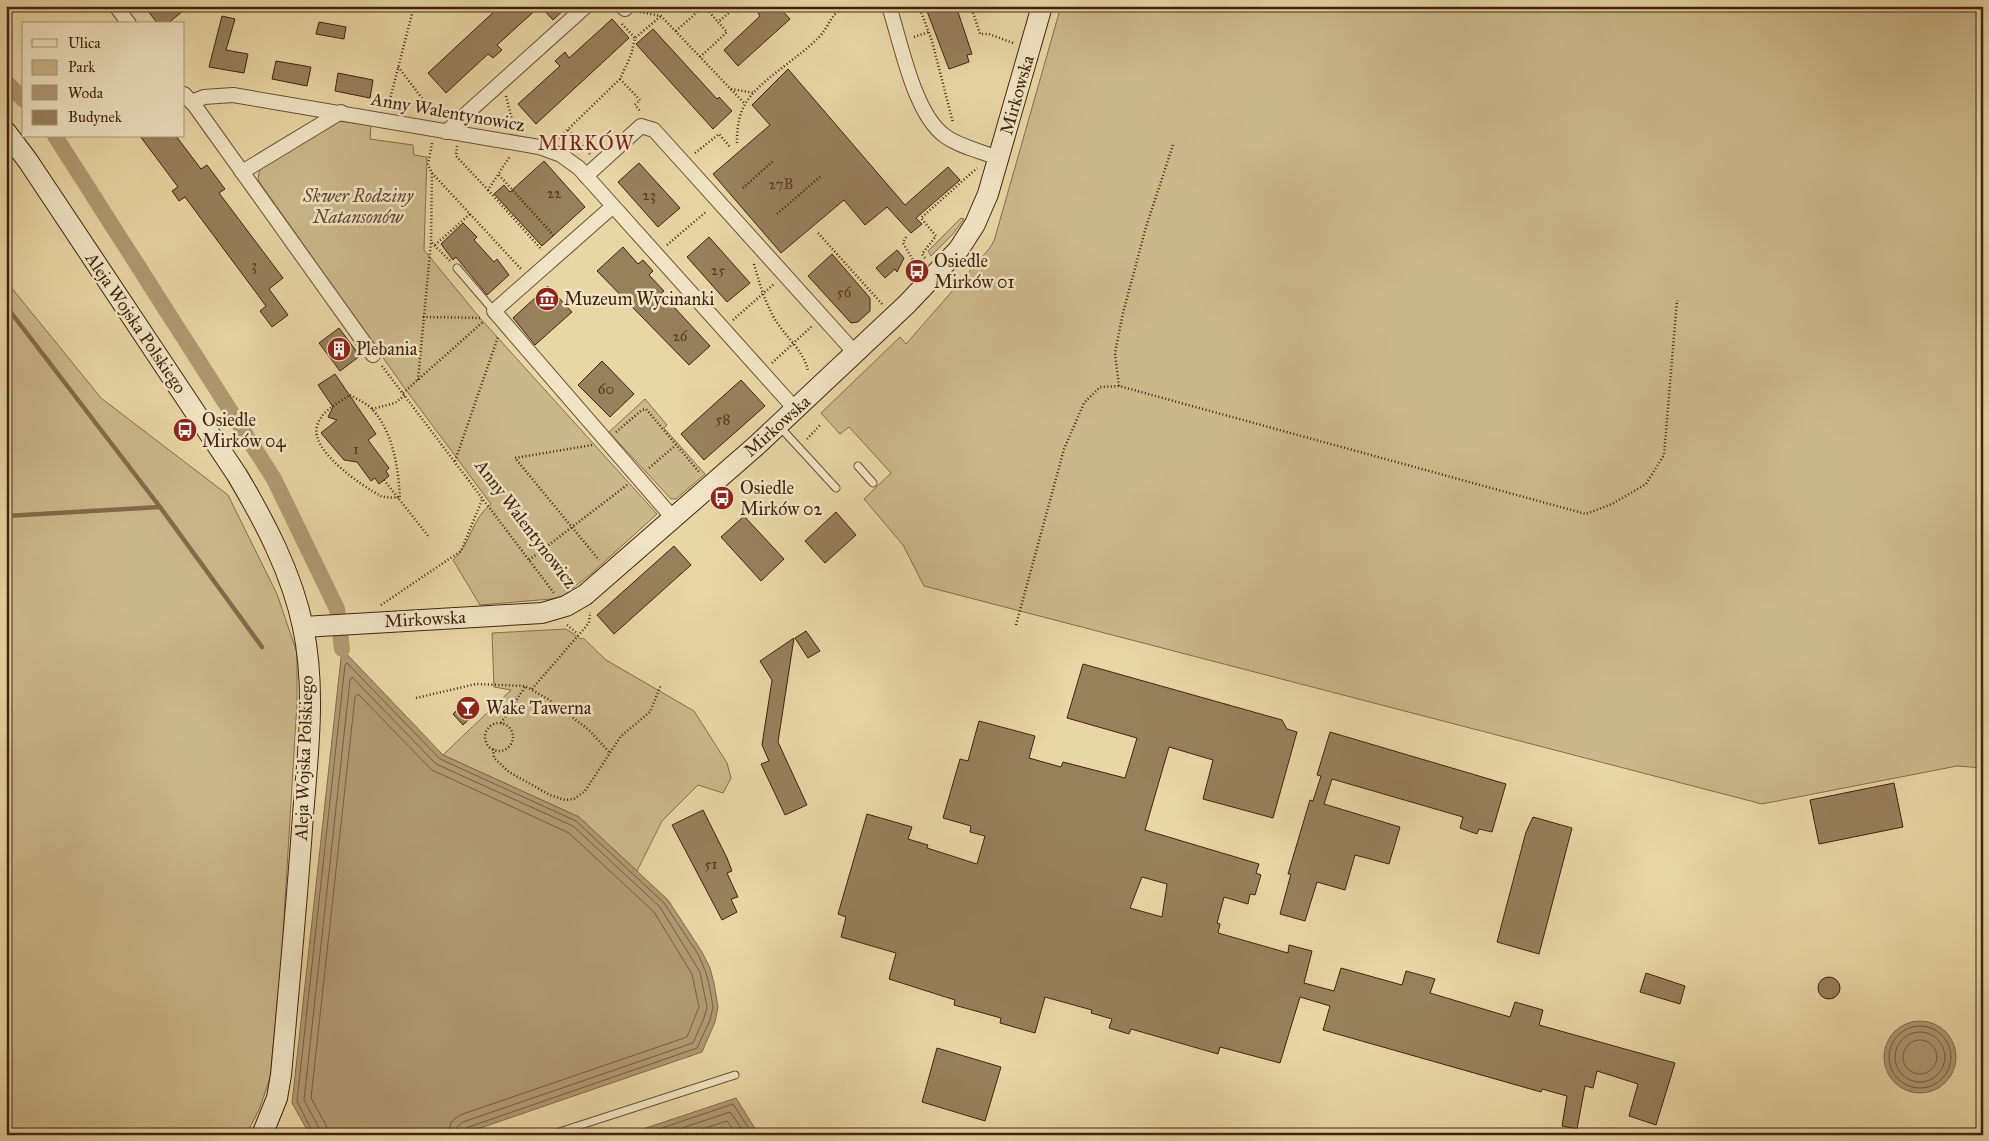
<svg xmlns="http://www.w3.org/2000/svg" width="1989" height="1141" viewBox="0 0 1989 1141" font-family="'IM FELL Great Primer',serif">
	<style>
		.green { fill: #cbb88a; stroke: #866e4c }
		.water { fill: #af9971; stroke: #836a49 }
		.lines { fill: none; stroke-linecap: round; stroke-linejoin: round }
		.shore { stroke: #785e40; stroke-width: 1 }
		.stream { stroke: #836a49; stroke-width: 4.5 }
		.canal { stroke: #af9971; stroke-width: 16 }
		.building { fill: #97805c; stroke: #40230e; fill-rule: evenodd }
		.lane-casing { stroke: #6a5034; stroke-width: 9 }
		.street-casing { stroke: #6a5034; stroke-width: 16 }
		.secondary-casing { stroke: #40230e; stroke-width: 22 }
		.path { stroke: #40230e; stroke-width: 2.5; stroke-dasharray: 1 2.5; stroke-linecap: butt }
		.lane { stroke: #f0e4c4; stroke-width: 7 }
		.street { stroke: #f0e4c4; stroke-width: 14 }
		.secondary { stroke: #f0e4c4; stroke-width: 20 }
		.labels { text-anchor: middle; stroke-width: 5; stroke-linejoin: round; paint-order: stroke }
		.number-label { font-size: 15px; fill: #563a22 }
		.street-label { font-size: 18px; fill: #40230e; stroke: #f0e4c4 }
		.park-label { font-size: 18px; font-style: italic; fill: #63482d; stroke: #f0e4c4 }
		.poi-label { font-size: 18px; fill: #40230e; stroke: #f0e4c4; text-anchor: start }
		.quarter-label { font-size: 20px; letter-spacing: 1px; fill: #7a1f14; stroke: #f0e4c4 }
	</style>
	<rect width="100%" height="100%" fill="#e8d6a4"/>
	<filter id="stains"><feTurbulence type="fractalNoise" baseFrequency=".004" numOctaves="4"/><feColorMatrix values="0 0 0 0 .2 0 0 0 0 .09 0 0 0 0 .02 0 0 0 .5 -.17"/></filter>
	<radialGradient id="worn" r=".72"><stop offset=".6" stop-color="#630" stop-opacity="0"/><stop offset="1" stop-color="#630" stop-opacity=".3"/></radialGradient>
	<!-- green -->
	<g class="green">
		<path d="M1061,6H1983V768L1957,766L1762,804L924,586L903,545L864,499L891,473L849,427L840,434L821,413L900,337L906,344L989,249L994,241Z"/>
		<path d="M338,121L371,125L370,139L413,145L414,155L427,157L424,250L480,318L657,514L592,573L563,596L551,599L480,605L453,560C471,544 472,518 491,504L403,386L258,180L260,166Z"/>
		<path d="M961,218L964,219L953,234L931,256L928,251Z"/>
		<path d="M6,281L101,398L228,495L277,594L297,653V703L281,967L270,1078L259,1110L246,1135H6Z"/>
		<path d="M645,399L667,425L664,428L705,474L676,499H671L609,432Z"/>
		<path d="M566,629L581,639L583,638L606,660L694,711L727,763L731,778L723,793L698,785L662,821L637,871L579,817L443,755L511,690L494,687L492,633Z"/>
	</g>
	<!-- water -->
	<g class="water">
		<path d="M342,649L443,755L579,817L668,900L702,952L710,968L714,983L718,1007L715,1022L702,1052L460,1135H310L292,1103Z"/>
		<circle cx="1920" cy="1057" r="36"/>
		<path d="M736,1098L759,1135H625Z"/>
	</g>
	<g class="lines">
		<!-- shore -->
		<g class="shore">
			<circle cx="1920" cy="1057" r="31"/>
			<circle cx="1920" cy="1057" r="25"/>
			<circle cx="1920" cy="1057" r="17"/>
			<path d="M314,1135L297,1101L345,665L347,663L440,759L576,821L664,903L698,954L705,970L709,984L713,1007L710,1020L697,1048L466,1128L462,1135"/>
			<path d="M320,1135L319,1128L304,1100L350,680L352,677L436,764L573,826L660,907L700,972L707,1007L704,1018L693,1043L463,1122L457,1127L455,1135"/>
			<path d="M328,1135L326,1125L311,1098L355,697L358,694L432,770L569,833L654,912L692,974L699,1007L687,1037L460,1115L451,1122L448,1135"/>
			<path d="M641,1135L733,1104L753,1135"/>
			<path d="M661,1135L730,1112L746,1135"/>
			<path d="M684,1135L727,1121L737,1135"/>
		</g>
		<!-- stream -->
		<g class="stream">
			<path d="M6,306L160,507L262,647"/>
			<path d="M6,516L160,507"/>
		</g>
		<!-- canal -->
		<g class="canal">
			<path d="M6,82L24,100"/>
			<path d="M55,136L274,479L337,609L342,649"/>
		</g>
	</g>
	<!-- building -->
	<g class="building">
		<path d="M144,6H189L167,24H158Z"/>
		<path d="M500,6H568L553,20L540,6L497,45L502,50L493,58L488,54L446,93L428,73Z"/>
		<path d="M766,6H778L790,19L738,66L724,50L760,16L758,13Z"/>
		<path d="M925,6H956L972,54L967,55L969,62L949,69Z"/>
		<path d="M222,16L235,19L226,50L248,54L244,73L209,67Z"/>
		<path d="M612,19L629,38L536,124L518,104L560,66L555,61L565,52L569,58Z"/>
		<path d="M319,22L346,27L344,39L316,34Z"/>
		<path d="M653,29L717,99L719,97L732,111L713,129L636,44Z"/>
		<path d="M276,61L311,67L307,86L272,79Z"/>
		<path d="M788,69L905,205L948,167L960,180L916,218L922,224L911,233L887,207L865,225L844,200L781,253L713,174L770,125L752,105Z"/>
		<path d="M338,73L373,80L370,98L335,91Z"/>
		<path d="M140,136H176L201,169L207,165L225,189L219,193L283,278L269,289L288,315L272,327L260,311L266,306L185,197L179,201L172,191L178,187Z"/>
		<path d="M544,161L585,207L542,246L494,194L504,185L510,192Z"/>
		<path d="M639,163L680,208L658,227L618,182Z"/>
		<path d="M463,223L477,237L474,240L494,262L497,259L509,275L487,295L456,257L453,260L441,244Z"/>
		<path d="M709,237L750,283L727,302L687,257Z"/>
		<path d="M623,247L638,264L643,260L653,271L649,275L664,291L661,293L710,346L689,365L597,271Z"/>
		<path d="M897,250L904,258L897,272L895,269L885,278L876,268Z"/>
		<path d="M832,254L870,298V311L858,322L851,323L808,276Z"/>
		<path d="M548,286L572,312L535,345L513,318Z"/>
		<path d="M339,328L360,356L340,371L319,343Z"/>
		<path d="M602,361L634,394L610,417L578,385Z"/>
		<path d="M335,374L376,434L368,440L389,468L386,471L389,476L379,484L375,478L371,481L357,462L344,460L321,433L337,420L328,417L333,407L318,385Z"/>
		<path d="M741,380L765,406L704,460L681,434Z"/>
		<path d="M836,512L856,535L825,563L805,541Z"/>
		<path d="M744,516L784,559L761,581L721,537Z"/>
		<path d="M674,546L691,565L614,634L597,615Z"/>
		<path d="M806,631L820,651L808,658L795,638Z"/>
		<path d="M794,638L778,742L807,805L785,815L761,764L769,761L762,745L772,680L760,661Z"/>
		<path d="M1083,664L1282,720L1287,729L1297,732L1273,818L1203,799L1213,760L1169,747L1145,830L1259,864L1256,873L1261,875L1255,895L1250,894L1248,904L1224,897L1217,923L1220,924L1218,933L1288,953L1289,945L1312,951L1304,983L1334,991L1341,968L1402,985L1406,971L1435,979L1430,993L1510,1017L1515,1002L1543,1010L1539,1025L1675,1063L1656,1125L1629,1116L1638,1084L1597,1071L1593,1088L1585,1086L1577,1129L1562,1126L1567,1096L1542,1089L1541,1092L1323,1030L1330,1006L1300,997L1280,1063L1220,1047L1218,1054L1131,1029L1129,1034L1109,1028L1112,1019L1091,1013L1092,1010L1045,997L1035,1033L1000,1023L1001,1018L954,1005L955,1000L889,979L896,953L841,937L846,917L838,914L867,814L912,827L908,839L928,845L927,848L977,864L985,836L970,832L971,826L943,818L960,759L968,761L979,721L1035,736L1029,758L1061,767L1063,762L1125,778L1137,738L1067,718ZM1142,877L1167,884L1162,917L1130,908Z"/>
		<path d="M470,698L480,709L463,725L453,714Z"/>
		<path d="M1330,732L1506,784L1492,832L1479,829L1477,834L1460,828L1463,817L1332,779L1324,804L1400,827L1389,864L1355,855L1345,890L1317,882L1305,921L1280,914L1291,874H1288L1310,800L1313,801L1321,776L1317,775Z"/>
		<path d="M1894,783L1903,827L1819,844L1810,800Z"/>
		<path d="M703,810L727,858L732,871L727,873L738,897L731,899L737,912L722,920L672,825Z"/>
		<path d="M1533,817L1572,828L1539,954L1497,942L1526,832Z"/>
		<path d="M1646,973L1685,986L1680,1004L1640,992Z"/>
		<circle cx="1829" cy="988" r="11"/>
		<path d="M937,1048L1001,1067L985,1121L922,1102Z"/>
	</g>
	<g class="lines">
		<!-- lane casing -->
		<g class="lane-casing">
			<g id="lane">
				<path d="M457,268L494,311"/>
				<path d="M779,426L836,488"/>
				<path d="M858,466L873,483"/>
				<path d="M550,1135L735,1075"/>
			</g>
		</g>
		<!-- street casing -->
		<g class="street-casing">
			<g id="street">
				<path d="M116,6L129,24"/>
				<path d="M622,6L625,9"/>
				<path d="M889,6C901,43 914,114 945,136C960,147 981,151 998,158"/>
				<path d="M184,94L195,106L373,355"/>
				<path d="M192,102L204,97L233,95L539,147L561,155L579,168L796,410"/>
				<path d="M446,132L586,6"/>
				<path d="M242,172L341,112"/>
				<path d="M586,176L641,126L654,130L856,354"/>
				<path d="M612,207L494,311L673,518"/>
			</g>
		</g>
		<!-- secondary casing -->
		<g class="secondary-casing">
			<g id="secondary">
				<path d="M6,132L28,161L237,475C265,522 292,574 303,627C316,689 308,753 303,815C297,902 289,988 281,1075L277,1098L262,1135"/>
				<path d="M303,627L542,613L566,606L585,595L757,445L907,304L959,249L975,224L988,194L1042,6"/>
			</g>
		</g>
		<!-- path -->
		<g class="path">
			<path d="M919,6L932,41L953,123"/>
			<path d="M971,6L980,34H989L1013,43"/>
			<path d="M640,12L661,16L745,104"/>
			<path d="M622,24L635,38"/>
			<path d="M676,31L704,6L718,22"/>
			<path d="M914,37L929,32"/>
			<path d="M700,57L727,32L718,22L737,6"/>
			<path d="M398,67L429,107L444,116"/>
			<path d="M620,79L640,100L635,105L641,112"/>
			<path d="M731,89L755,93"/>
			<path d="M506,96L514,128"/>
			<path d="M388,107L414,6"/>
			<path d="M568,130L590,154"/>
			<path d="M559,138L620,79L631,55L635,38L661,16"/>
			<path d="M432,143L428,165L432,173L431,242L450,261"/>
			<path d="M737,143C737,130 738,118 744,106C757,81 800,58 820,36C831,24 829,14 848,6"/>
			<path d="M457,146L456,156L488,190L510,156"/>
			<path d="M695,153L719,134L731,148"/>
			<path d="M432,173L521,269"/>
			<path d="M499,175L555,237"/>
			<path d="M743,188L773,161"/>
			<path d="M488,190L542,250"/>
			<path d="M777,214L821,176"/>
			<path d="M818,233L883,305"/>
			<path d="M906,237L903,243L917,267"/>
			<path d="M435,245L470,214"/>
			<path d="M667,245L707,211"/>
			<path d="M925,258L922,254L936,236L921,218L977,168"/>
			<path d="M754,264C759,282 764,299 773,316C783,335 804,350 808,371"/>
			<path d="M423,317L482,318"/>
			<path d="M733,320L774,284"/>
			<path d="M772,363L812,326"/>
			<path d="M382,366L554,593"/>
			<path d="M418,380L431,242"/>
			<path d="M1119,386L1115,353L1123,313L1146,227L1173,145"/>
			<path d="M403,393L484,321"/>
			<path d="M350,395C357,399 368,404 373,410C394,435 398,467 400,498C394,497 387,498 381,496C362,486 310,451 317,426C322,410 337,404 350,395Z"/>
			<path d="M372,409L395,403L405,395"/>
			<path d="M616,432L642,410L646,409L700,473"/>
			<path d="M807,439L821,424"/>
			<path d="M592,445L515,458L599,560"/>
			<path d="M455,461L498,337"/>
			<path d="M649,468L676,445"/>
			<path d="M384,480L429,537"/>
			<path d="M529,560L627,485"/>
			<path d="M381,605L461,551L482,500"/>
			<path d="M567,625L578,634"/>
			<path d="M1016,625L1064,449L1084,403L1100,387L1119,386L1586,514L1612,504L1646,484L1664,455L1677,300"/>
			<path d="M532,689L589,623L590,612"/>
			<path d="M416,698L476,684L525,686L548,699L589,730L610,753"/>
			<path d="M501,723L525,687"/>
			<circle cx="499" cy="737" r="14"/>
			<path d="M493,749L494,758L509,772L550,795L565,800L574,799L585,791L621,736L650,712L661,685"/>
		</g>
		<!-- lane -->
		<use href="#lane" class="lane"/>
		<!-- street -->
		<use href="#street" class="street"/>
		<!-- secondary -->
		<use href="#secondary" class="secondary"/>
	</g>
	<!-- icons -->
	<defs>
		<g id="bus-disc" transform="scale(1.25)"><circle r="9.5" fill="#8f2418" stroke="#f0e4c4"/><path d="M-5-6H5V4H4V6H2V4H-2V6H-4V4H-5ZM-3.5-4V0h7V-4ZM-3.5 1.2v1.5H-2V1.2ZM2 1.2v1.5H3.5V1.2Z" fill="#fff"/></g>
		<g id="museum-disc" transform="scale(1.25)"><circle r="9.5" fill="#8f2418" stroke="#f0e4c4"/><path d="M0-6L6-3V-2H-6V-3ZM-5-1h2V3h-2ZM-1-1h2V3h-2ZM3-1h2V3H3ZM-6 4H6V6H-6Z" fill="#fff"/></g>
		<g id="building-disc" transform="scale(1.25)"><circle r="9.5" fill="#8f2418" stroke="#f0e4c4"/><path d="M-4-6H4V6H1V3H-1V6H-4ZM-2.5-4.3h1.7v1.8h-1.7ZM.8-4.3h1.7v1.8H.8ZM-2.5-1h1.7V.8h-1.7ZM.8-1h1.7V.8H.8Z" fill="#fff"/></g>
		<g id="bar-disc" transform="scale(1.25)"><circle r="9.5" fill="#8f2418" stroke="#f0e4c4"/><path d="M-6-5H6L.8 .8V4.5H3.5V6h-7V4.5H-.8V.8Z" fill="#fff"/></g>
	</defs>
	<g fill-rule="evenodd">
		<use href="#bus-disc" x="917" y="271"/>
		<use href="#museum-disc" x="547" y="299"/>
		<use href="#building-disc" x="339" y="349"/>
		<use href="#bus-disc" x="185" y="430"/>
		<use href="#bus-disc" x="722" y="498"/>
		<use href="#bar-disc" x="468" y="708"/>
	</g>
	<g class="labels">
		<!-- number labels -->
		<g class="number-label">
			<text x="781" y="189">27B</text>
			<text x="554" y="198">22</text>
			<text x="649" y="200">23</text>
			<text x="254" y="270">3</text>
			<text x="718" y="275">25</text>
			<text x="844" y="297">56</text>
			<text x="680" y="341">26</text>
			<text x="606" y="394">60</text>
			<text x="723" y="424">58</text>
			<text x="356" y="454">1</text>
			<text x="711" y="869">51</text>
		</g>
		<!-- street labels -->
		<g class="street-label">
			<text transform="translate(1017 95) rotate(-74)" y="6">Mirkowska</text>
			<text transform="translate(448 112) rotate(10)" y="6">Anny Walentynowicz</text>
			<text transform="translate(136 323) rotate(56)" y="6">Aleja Wojska Polskiego</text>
			<text transform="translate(777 426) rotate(-42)" y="6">Mirkowska</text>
			<text transform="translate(526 524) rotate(53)" y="6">Anny Walentynowicz</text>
			<text transform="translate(425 619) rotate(-3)" y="6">Mirkowska</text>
			<text transform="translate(304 758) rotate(-88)" y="6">Aleja Wojska Polskiego</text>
		</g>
		<!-- park labels -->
		<g class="park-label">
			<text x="358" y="202">Skwer Rodziny<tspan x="358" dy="21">Natansonów</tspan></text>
		</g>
		<!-- poi labels -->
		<g class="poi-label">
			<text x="934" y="267">Osiedle<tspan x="934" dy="21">Mirków 01</tspan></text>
			<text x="564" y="305">Muzeum Wycinanki</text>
			<text x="356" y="355">Plebania</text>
			<text x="202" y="426">Osiedle<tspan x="202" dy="21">Mirków 04</tspan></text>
			<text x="740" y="494">Osiedle<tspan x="740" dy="21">Mirków 02</tspan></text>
			<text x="486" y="714">Wake Tawerna</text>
		</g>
		<!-- quarter labels -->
		<g class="quarter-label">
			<text x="586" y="150">MIRKÓW</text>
		</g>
	</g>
	<!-- margin -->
	<rect width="1989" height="1141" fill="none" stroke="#e8d6a4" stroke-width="25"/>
	<rect x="8" y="8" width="1974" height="1126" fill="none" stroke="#40230e" stroke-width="2.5"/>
	<rect x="12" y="12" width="1964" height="1116" fill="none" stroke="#40230e"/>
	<!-- legend -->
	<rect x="22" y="22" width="162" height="115" fill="#f0e4c4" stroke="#aa977b"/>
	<rect x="32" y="39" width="25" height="8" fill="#f0e4c4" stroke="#aa977b"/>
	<text x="68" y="48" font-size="15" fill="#40230e">Ulica</text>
	<rect x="32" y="60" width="25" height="15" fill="#cbb88a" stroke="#aa977b"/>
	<text x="68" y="72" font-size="15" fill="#40230e">Park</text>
	<rect x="32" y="85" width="25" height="15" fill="#af9971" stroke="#aa977b"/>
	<text x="68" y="98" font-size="15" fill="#40230e">Woda</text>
	<rect x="32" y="110" width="25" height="15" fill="#97805c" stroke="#aa977b"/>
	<text x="68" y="122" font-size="15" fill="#40230e">Budynek</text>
	<rect width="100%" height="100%" filter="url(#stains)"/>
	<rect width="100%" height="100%" fill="url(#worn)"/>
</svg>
